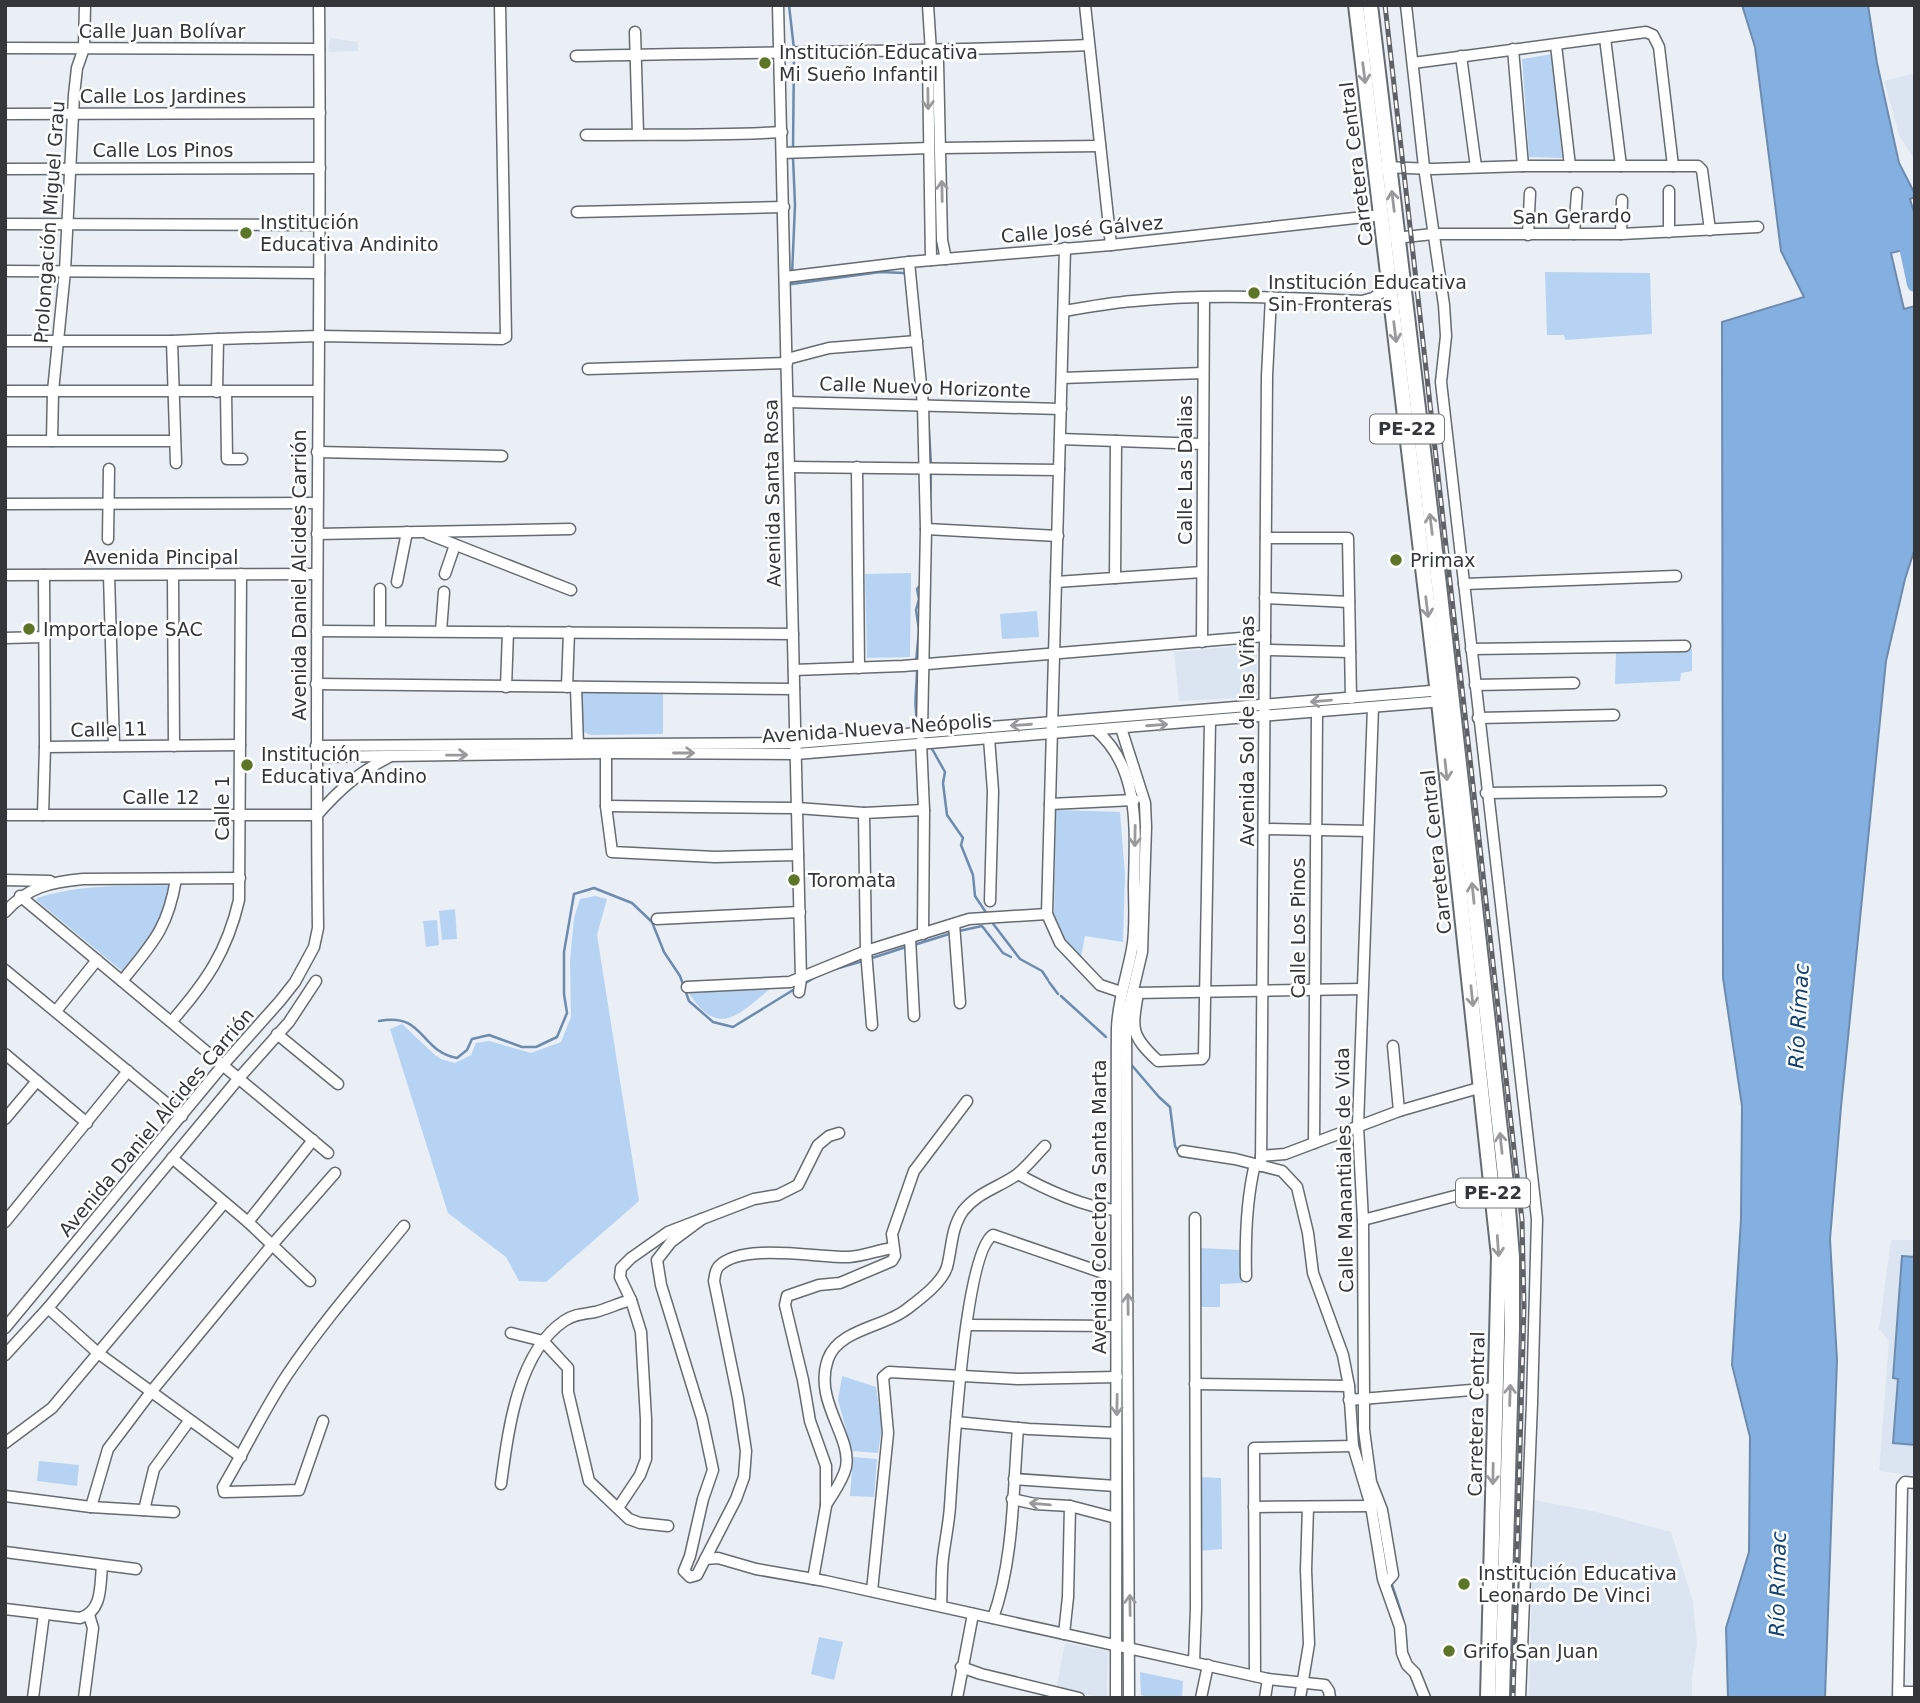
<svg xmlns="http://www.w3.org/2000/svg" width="1920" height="1703" viewBox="0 0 1920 1703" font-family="'DejaVu Sans',sans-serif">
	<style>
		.built { fill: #dbe5f1 }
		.green { fill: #b6d3f3 }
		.water { fill: #84b0e1; stroke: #6c8baf; stroke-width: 2 }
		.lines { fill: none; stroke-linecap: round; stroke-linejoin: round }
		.stream { stroke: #6c8baf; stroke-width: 2.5 }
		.river { stroke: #84b0e1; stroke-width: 16 }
		.minor-casing { stroke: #666b70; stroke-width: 13 }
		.highway-casing { stroke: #666b70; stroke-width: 18 }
		.minor { stroke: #fff; stroke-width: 10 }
		.highway { stroke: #fff; stroke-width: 14 }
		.rail-casing { stroke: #5e6165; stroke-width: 5 }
		.rail { stroke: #fff; stroke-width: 2.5; stroke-dasharray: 8; stroke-linecap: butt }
		.oneway { stroke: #9a9a9c }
		.poi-dot { fill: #5c7527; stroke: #fff; stroke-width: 2.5 }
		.labels { text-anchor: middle; stroke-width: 5; stroke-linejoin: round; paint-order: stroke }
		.shield { fill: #fff; stroke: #717274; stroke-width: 2 }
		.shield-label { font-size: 18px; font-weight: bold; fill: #343639 }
		.street-label { font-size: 19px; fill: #343639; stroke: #fff }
		.poi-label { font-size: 19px; fill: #343639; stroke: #fff; text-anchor: start }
		.water-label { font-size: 21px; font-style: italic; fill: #144371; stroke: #fff }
	</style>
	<rect width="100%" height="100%" fill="#eaeff5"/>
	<!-- built -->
	<g class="built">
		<path d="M330,38L358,42V51L328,52Z"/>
		<path d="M1915,73V160L1899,135L1884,81Z"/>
		<path d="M1253,645L1257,649V694L1253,697L1179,701L1174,652Z"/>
		<path d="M1891,1240H1915V1476L1879,1471L1889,1341L1879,1329Z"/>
		<path d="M1534,1500L1597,1512L1671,1532L1693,1601L1697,1644L1692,1679V1698H1529Z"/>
		<path d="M1065,1643L1108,1651L1107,1698L1056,1689Z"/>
	</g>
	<!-- green -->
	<g class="green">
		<path d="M1553,54L1562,158L1529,157L1522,59Z"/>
		<path d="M1545,272L1650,273L1652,334L1565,340L1564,335H1547Z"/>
		<path d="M911,573L910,657L867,658L865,574Z"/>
		<path d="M1037,611L1039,637L1002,639L1000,614Z"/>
		<path d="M1692,649V671L1681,673L1680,681L1615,684L1616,650Z"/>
		<path d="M663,692V734L591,735L583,732L581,693Z"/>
		<path d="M1056,810L1120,812L1125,875L1123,942L1085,936L1081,957H1071L1059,938L1054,915Z"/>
		<path d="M170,885L156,928L122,971L36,900L37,898C81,884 124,886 170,885Z"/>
		<path d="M595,896L607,899L597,935L639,1201L546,1282L519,1281L506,1257L448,1213L390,1029L402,1024L435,1055L441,1059L455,1063L471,1055L476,1043L489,1041L531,1053L561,1042L571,1017L570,960L574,918L580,899Z"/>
		<path d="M455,909L457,939L442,940L439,911Z"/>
		<path d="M437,920L439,945L426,947L423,921Z"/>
		<path d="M774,986C739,1013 720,1041 688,992Z"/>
		<path d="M1199,1248L1242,1250L1243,1283L1220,1284V1307H1199Z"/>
		<path d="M842,1376L876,1387L882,1427L878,1453L852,1451L838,1400Z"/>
		<path d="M853,1457L877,1459L874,1497L850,1496Z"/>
		<path d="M39,1461L79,1465L77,1486L37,1481Z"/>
		<path d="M1199,1477L1221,1478L1222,1549L1200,1551Z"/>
		<path d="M819,1637L843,1642L834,1680L811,1674Z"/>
		<path d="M1140,1672L1183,1681L1182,1698H1152L1141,1695Z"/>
	</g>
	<!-- water -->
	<g class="water">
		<path d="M1742,5H1868L1877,63L1899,163L1915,194V197L1910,199L1915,216V247L1891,253L1904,309L1915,306V548L1905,579L1886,661L1841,1107L1830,1239L1837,1360L1825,1698H1728L1726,1628L1749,1552L1750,1437L1732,1365L1741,1219L1742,1106L1723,978L1722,322L1804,297L1781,251L1755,47Z"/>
		<path d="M1902,1256L1915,1257V1445L1893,1443L1898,1379L1893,1378Z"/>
	</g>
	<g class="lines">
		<!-- stream -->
		<g class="stream">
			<path d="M789,5L794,49"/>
			<path d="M793,149L794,54"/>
			<path d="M792,275L795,205L793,157"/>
			<path d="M792,278V284L880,272L904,273L907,276"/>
			<path d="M928,415L931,464"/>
			<path d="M930,510L931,471"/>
			<path d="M916,662L919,630L916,610L919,599L917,589L921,584"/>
			<path d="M917,669C917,689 913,704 918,724"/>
			<path d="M931,747L945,772L943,783L947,815L963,838L961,845L973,875L975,896L987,914"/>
			<path d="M991,921L1020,959L1042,971L1048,980"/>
			<path d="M959,931L982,926L1003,953L1011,957"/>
			<path d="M914,945L949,934"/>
			<path d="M869,959L906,947"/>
			<path d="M832,970L863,961"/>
			<path d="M1049,982L1058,994"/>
			<path d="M804,984L817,976"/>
			<path d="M1061,996L1106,1037"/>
			<path d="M379,1021C425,1012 419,1051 457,1058L467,1050L472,1039L489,1035L522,1047H536L557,1037L567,1013L564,994V952L574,894L594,888L632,903L652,922L664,952L680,976L689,1001L713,1022L733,1027L798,987"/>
			<path d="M1129,1062L1159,1097L1170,1107L1175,1146L1180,1156L1202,1159"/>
			<path d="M1352,1376L1355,1397"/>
			<path d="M1357,1428L1363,1459"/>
			<path d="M1392,1585C1399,1606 1407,1625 1406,1648"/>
			<path d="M1420,1675L1430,1698"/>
		</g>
		<!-- river -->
		<path class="river" d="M1903,228L1915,284"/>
		<!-- minor casing -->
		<g class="minor-casing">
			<g id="minor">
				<path d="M778,5L801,979L799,992"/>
				<path d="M928,5L931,52L928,61L931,260"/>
				<path d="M1085,5L1111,245"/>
				<path d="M1406,5L1424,167L1444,305L1446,336L1441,382L1537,1219L1532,1403L1520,1698"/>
				<path d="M635,32L638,134"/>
				<path d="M1605,38L1621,166"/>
				<path d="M1556,45L1570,166"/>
				<path d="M5,48L319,49"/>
				<path d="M1513,49L1523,166"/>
				<path d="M931,52L938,62L942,240L946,259"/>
				<path d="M576,56C747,52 918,52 1089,45"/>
				<path d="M1461,56L1476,167"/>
				<path d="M1413,63L1646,32L1653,35L1659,47L1673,166"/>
				<path d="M5,114L320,113"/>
				<path d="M586,135C652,134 717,136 782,132"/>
				<path d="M941,148L1100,146"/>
				<path d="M782,153L929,148"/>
				<path d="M1383,167L1433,169L1523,166H1698L1702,170L1710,230"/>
				<path d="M5,169L320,168"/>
				<path d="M1669,191V232"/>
				<path d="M577,212L784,207"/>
				<path d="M5,224L320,225"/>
				<path d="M1574,234L1577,193"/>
				<path d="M1621,234L1622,200"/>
				<path d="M1528,235L1530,193"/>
				<path d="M1395,238L1433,234H1621L1758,227"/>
				<path d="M1065,248L1047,914L1060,943L1100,985L1121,992"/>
				<path d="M909,262L923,405L926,529L922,731"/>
				<path d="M5,271L319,273"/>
				<path d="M785,277L909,262L1111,245L1382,215"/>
				<path d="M1064,311C1087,307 1110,303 1133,301C1209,293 1286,298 1362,301L1373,298L1390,287"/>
				<path d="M5,341H172"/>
				<path d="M787,359L829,348L917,341"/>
				<path d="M588,369L787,363"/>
				<path d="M1062,378L1203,373"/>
				<path d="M5,391H318"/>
				<path d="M217,392L218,339L319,336L502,339L506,337L500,5"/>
				<path d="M226,392L227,459H242"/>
				<path d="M788,402L1061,409"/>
				<path d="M1060,439L1203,444"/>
				<path d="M5,441H175"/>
				<path d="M52,441L53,391L65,271L74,95L77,68L84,48L85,5"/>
				<path d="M317,452L502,456"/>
				<path d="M176,463L172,341L218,339"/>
				<path d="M789,467L1059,470"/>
				<path d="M857,467L859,668"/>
				<path d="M5,504L317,503"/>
				<path d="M926,529L1058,536"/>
				<path d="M317,534L570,529"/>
				<path d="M428,534L571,590"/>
				<path d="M1266,538H1348L1351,698"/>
				<path d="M108,539L109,469"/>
				<path d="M445,574L455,545"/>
				<path d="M5,575L317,574"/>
				<path d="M44,575L45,747"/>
				<path d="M109,575L114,746"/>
				<path d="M173,575L174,746"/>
				<path d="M1115,578L1116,441"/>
				<path d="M397,582L407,532"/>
				<path d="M1056,582L1202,572"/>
				<path d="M1464,584L1676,576"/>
				<path d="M1265,598L1349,602"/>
				<path d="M317,631L793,634"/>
				<path d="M380,631V589"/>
				<path d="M441,631L444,592"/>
				<path d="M5,638L45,637"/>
				<path d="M1202,642L1204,298"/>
				<path d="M1471,649L1685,646"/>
				<path d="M1265,650L1350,652"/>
				<path d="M794,670L903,666L1265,636"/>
				<path d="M316,684L794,689"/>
				<path d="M1475,685L1574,683"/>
				<path d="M506,687L508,632"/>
				<path d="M567,687L569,632"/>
				<path d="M576,687L578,746"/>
				<path d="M1373,707L1358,1126L1363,1220L1364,1398V1430L1371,1482L1382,1510L1393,1575L1385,1584"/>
				<path d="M1478,718L1614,715"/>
				<path d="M1121,728L1145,803L1146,827L1142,952L1126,1020L1129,1698"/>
				<path d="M1096,730C1141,769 1135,831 1134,885C1134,906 1136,928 1132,949C1127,976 1118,1000 1117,1028C1115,1251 1118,1474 1116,1698"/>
				<path d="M989,738L993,791L990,901"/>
				<path d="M921,742L924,810L923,934"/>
				<path d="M316,746L796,743L1443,690"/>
				<path d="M606,749V806L612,852L715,857L798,855"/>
				<path d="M315,757L606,753L796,754L1443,701"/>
				<path d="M1486,793L1661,791"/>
				<path d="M1050,804L1134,800"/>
				<path d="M606,806L797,808L864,813L924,810"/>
				<path d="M864,813L866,951L872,1025"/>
				<path d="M5,815H317"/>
				<path d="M43,815L45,747L240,745"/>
				<path d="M317,815C340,789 358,773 389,757"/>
				<path d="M1264,829L1368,831"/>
				<path d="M5,880L50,881"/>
				<path d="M20,896L328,1153"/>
				<path d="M5,912C28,887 50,882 83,879L240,878"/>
				<path d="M657,919L800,912"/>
				<path d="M954,924L960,1003"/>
				<path d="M910,938L914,1016"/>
				<path d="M5,970L182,1116"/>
				<path d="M122,981C153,943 168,928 176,879"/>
				<path d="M687,987L790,982L866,951L969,919L1047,914"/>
				<path d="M1135,993L1362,989"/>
				<path d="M1138,993C1132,1029 1130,1035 1158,1061L1202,1059L1204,1056L1210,721"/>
				<path d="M56,1011L97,960"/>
				<path d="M172,1021C206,982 227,952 239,900L241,574"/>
				<path d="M277,1034L338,1084"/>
				<path d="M1393,1046L1399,1111"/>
				<path d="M5,1054L87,1123"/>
				<path d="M5,1119L37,1081"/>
				<path d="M1314,1143L1317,713"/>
				<path d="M1183,1151L1235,1159L1282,1171L1297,1187L1308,1233L1313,1273L1343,1355L1349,1386L1353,1446L1371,1506L1383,1579L1400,1627L1402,1653L1407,1665L1415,1673L1425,1698"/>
				<path d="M1261,1156L1285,1154L1399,1111L1482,1087"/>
				<path d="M172,1158L248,1222L310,1281"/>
				<path d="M1261,1166L1267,376L1271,297"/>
				<path d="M1018,1174C1044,1189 1086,1208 1116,1210"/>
				<path d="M702,1219L671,1242L657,1260L661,1285L702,1418L713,1470L703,1499L690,1556L684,1571L690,1577L697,1575L736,1499L744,1477L746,1451L738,1398L714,1281C715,1276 715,1270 719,1266C743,1242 818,1258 849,1257C864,1256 878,1250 893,1248"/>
				<path d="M1363,1220L1493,1186"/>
				<path d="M5,1222L128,1071"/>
				<path d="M248,1222L313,1140"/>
				<path d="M1246,1276C1245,1238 1246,1201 1255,1164"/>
				<path d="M48,1308L98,1353L241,1457"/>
				<path d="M967,1325L1116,1326"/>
				<path d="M5,1328L223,1065L280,1001L295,982L314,947L318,928C314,620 322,313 319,5"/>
				<path d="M511,1333L543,1341L568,1368V1392L589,1481L629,1519L640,1523L668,1526"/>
				<path d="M5,1355L48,1308L239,1078L289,1022L316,981"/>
				<path d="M1195,1384L1349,1386"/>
				<path d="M1349,1400L1496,1388"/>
				<path d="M323,1421L299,1490L224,1492L223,1487C245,1450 263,1411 287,1375C322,1323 364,1275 404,1226"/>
				<path d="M956,1422L1029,1429L1116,1433"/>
				<path d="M5,1443L52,1408L224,1203"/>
				<path d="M1014,1479L1116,1486"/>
				<path d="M501,1484C508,1432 517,1353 564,1321C574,1314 584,1314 595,1312C607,1309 619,1303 631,1300"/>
				<path d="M5,1496L91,1507L174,1512"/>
				<path d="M1012,1499L1035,1504L1070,1506L1116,1518"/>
				<path d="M826,1505C833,1493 843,1481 846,1467C852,1436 813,1401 828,1359C839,1329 885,1327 907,1309C920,1299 942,1283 947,1267C952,1248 951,1228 963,1211C977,1193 997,1188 1015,1176C1026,1168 1036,1155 1045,1146"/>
				<path d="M91,1507L108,1449L151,1392L272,1245L335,1173"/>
				<path d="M1254,1507L1371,1506"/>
				<path d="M618,1508L640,1475L646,1459V1419L641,1332L631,1300L620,1277L621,1268L631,1258L668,1232L754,1199L778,1195L798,1185L818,1145L829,1136L839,1133"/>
				<path d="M144,1510L154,1469L189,1421"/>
				<path d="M5,1552L136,1569"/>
				<path d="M705,1559L718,1558L756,1569L825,1581L1268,1679L1325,1685L1329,1691L1330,1698"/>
				<path d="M813,1579L826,1506V1466L810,1421L803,1380L785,1305L787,1296L819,1285L840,1283L892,1261L895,1256L892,1234L914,1171L967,1101"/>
				<path d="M872,1591L888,1433L883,1377L889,1372L1018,1379L1117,1377"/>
				<path d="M941,1606C942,1590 941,1574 943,1558C945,1541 949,1523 950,1506C953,1464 964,1253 993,1235L1115,1277"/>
				<path d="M5,1609L80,1618C103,1611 100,1585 102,1565"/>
				<path d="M993,1618C1014,1560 1013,1489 1018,1428"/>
				<path d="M1064,1634L1068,1597L1070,1506"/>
				<path d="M1194,1662L1196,1608L1195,1218"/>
				<path d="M961,1667L981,1674L1079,1698"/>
				<path d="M1255,1676L1254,1448L1353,1446"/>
				<path d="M1899,1692H1915"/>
				<path d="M33,1698L44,1614"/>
				<path d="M84,1698L93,1628L89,1615"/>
				<path d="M957,1698L973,1614"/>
				<path d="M1201,1698L1208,1665"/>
				<path d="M1265,1698L1268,1679"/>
				<path d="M1300,1698L1309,1644L1306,1570L1308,1507"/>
				<path d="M1898,1698L1902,1486L1905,1482L1915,1483"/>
			</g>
		</g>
		<!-- highway casing -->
		<g class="highway-casing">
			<g id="highway">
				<path d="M1356,5L1439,702L1499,1256L1488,1698"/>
				<path d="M1370,5L1439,585L1506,1184L1512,1257V1328L1502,1698"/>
			</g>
		</g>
		<!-- minor -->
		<use href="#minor" class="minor"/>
		<!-- highway -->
		<use href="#highway" class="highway"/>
		<!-- rail casing -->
		<g class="rail-casing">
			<path id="rail" d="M1385,5L1522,1220L1524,1306L1513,1698"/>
		</g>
		<!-- rail -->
		<use href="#rail" class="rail"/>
	</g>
	<!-- one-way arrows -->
	<defs><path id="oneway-shaft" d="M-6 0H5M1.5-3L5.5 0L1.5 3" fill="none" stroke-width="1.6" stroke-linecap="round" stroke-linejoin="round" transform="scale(1.75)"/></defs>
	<g class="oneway">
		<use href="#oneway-shaft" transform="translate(1364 73) rotate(83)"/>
		<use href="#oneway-shaft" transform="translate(928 99) rotate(89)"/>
		<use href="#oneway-shaft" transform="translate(942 191) rotate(-91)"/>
		<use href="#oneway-shaft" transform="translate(1393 201) rotate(-97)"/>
		<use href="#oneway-shaft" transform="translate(1395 332) rotate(83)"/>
		<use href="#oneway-shaft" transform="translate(1431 524) rotate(-97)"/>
		<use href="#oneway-shaft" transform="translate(1427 607) rotate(83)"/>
		<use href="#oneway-shaft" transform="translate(1321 701) rotate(175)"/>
		<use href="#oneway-shaft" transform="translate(1021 725) rotate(176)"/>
		<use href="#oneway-shaft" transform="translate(1157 725) rotate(-4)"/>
		<use href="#oneway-shaft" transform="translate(684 753)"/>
		<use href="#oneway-shaft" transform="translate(457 755) rotate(-1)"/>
		<use href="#oneway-shaft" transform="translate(1446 770) rotate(84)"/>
		<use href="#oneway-shaft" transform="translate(1135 836) rotate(91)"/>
		<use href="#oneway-shaft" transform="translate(1473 893) rotate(-96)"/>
		<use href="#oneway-shaft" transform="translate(1472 996) rotate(84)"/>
		<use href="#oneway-shaft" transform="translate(1501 1143) rotate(-96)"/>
		<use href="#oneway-shaft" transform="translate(1498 1246) rotate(86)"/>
		<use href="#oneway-shaft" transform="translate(1128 1304) rotate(-91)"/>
		<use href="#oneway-shaft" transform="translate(1510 1395) rotate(-88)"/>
		<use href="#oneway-shaft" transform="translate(1117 1405) rotate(91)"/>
		<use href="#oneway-shaft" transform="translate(1493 1474) rotate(91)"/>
		<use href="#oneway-shaft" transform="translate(1040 1504) rotate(-175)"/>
		<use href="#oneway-shaft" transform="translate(1130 1605) rotate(-91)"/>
	</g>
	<!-- markers -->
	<g class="poi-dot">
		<circle cx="765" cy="63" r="7"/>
		<circle cx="246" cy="233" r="7"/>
		<circle cx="1254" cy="293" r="7"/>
		<circle cx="1396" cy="560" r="7"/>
		<circle cx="29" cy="629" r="7"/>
		<circle cx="247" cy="765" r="7"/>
		<circle cx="794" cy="880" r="7"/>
		<circle cx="1464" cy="1584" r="7"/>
		<circle cx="1449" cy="1651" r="7"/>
	</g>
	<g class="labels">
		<!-- shield labels -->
		<g class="shield">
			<rect x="1370" y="414.5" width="74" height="29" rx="5"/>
			<rect x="1456" y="1178.5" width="74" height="29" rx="5"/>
		</g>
		<g class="shield-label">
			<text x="1407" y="435">PE-22</text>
			<text x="1493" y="1199">PE-22</text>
		</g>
		<!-- street labels -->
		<g class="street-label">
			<text x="162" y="38">Calle Juan Bolívar</text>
			<text x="163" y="103">Calle Los Jardines</text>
			<text x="163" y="157">Calle Los Pinos</text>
			<text transform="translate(1356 164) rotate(-97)" y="7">Carretera Central</text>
			<text transform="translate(1572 216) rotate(-1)" y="7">San Gerardo</text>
			<text transform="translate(49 222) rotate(-86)" y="7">Prolongación Miguel Grau</text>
			<text transform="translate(1082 229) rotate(-5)" y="7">Calle José Gálvez</text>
			<text transform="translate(925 387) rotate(2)" y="7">Calle Nuevo Horizonte</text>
			<text transform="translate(1185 470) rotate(-90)" y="7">Calle Las Dalias</text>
			<text transform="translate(772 493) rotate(-91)" y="7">Avenida Santa Rosa</text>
			<text x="161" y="564">Avenida Pincipal</text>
			<text transform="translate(299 575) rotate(-90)" y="7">Avenida Daniel Alcides Carrión</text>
			<text transform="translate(877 728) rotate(-4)" y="7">Avenida Nueva Neópolis</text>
			<text transform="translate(109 729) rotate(-1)" y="7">Calle 11</text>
			<text transform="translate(1247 731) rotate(-90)" y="7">Avenida Sol de las Viñas</text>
			<text x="161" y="804">Calle 12</text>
			<text transform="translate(222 808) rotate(-90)" y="7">Calle 1</text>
			<text transform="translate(1436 852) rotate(-96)" y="7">Carretera Central</text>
			<text transform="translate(1298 928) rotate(-90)" y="7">Calle Los Pinos</text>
			<text transform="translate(156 1122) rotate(-50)" y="7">Avenida Daniel Alcides Carrión</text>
			<text transform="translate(1344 1170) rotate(-91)" y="7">Calle Manantiales de Vida</text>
			<text transform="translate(1099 1207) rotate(-90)" y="7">Avenida Colectora Santa Marta</text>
			<text transform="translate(1476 1414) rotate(-89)" y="7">Carretera Central</text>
		</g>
		<!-- poi labels -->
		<g class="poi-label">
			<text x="779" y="59">Institución Educativa<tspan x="779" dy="22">Mi Sueño Infantil</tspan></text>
			<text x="260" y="229">Institución<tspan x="260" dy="22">Educativa Andinito</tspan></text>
			<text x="1268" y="289">Institución Educativa<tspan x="1268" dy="22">Sin Fronteras</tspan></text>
			<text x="1410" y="567">Primax</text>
			<text x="43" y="636">Importalope SAC</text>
			<text x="261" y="761">Institución<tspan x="261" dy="22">Educativa Andino</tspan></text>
			<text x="808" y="887">Toromata</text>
			<text x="1478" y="1580">Institución Educativa<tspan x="1478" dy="22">Leonardo De Vinci</tspan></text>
			<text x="1463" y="1658">Grifo San Juan</text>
		</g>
		<!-- water labels -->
		<g class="water-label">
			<text transform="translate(1799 1016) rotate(-87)" y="7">Río Rímac</text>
			<text transform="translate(1778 1584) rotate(-89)" y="7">Río Rímac</text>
		</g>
	</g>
	<!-- border -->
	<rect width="1920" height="1703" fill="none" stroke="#343639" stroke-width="14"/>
</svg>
